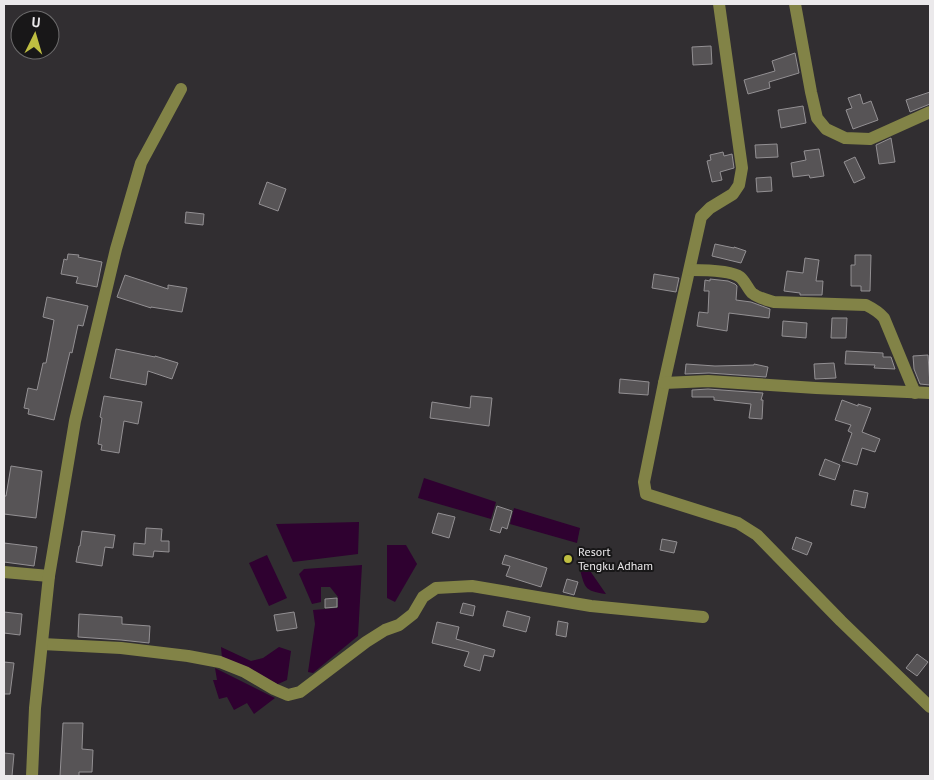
<svg xmlns="http://www.w3.org/2000/svg" width="934" height="780" viewBox="0 0 934 780" font-family="'PT Sans',sans-serif">
	<style>
		.water { fill: #2f0130 }
		.building { fill: #575456; stroke: #939093 }
		.lines { fill: none; stroke-linecap: round; stroke-linejoin: round }
		.minor { stroke: #828347; stroke-width: 12 }
		.poi-dot { fill: #bfbe41; stroke: #181718; stroke-width: 2 }
		.labels { text-anchor: middle; stroke-width: 4; stroke-linejoin: round; paint-order: stroke }
		.poi-label { font-size: 12px; fill: #ebe9eb; stroke: #181718; text-anchor: start }
	</style>
	<rect width="100%" height="100%" fill="#312e31"/>
	<!-- water -->
	<g class="water">
		<path d="M424,478L496,502L491,519L418,498Z"/>
		<path d="M514,508L580,528L577,543L510,524Z"/>
		<path d="M359,522L358,554L293,562L276,524Z"/>
		<path d="M387,545H406L417,564L395,602L387,598Z"/>
		<path d="M267,555L287,598L269,606L249,563Z"/>
		<path d="M362,565L358,636L313,673L308,672L315,624L313,610L338,608V597L330,587H321V602L312,604L299,574L304,569Z"/>
		<path d="M586,565L606,594C583,591 585,587 579,566Z"/>
		<path d="M221,647L251,661L263,658L279,647L291,651L287,680L278,684L222,658Z"/>
		<path d="M215,668L275,698L254,714L247,703L234,710L227,697L219,699L213,680H217Z"/>
	</g>
	<!-- building -->
	<g class="building">
		<path d="M711,46L712,64L693,65L692,47Z"/>
		<path d="M795,53L799,73L769,82L770,88L748,94L744,80L775,71L772,61Z"/>
		<path d="M930,92V104L910,112L906,100Z"/>
		<path d="M860,94L863,104L871,101L878,120L853,129L846,110L852,108L848,98Z"/>
		<path d="M803,106L806,123L781,128L778,110Z"/>
		<path d="M891,138L895,162L879,164L876,145Z"/>
		<path d="M777,144L778,157L756,158L755,145Z"/>
		<path d="M819,149L824,176L810,178L809,175L793,177L791,163L806,160L804,151Z"/>
		<path d="M723,152L724,156L732,154L734,168L720,172L722,180L712,182L707,161L711,160L710,155Z"/>
		<path d="M855,157L865,178L854,183L844,162Z"/>
		<path d="M771,177L772,191L757,192L756,178Z"/>
		<path d="M267,182L286,189L278,211L259,204Z"/>
		<path d="M186,212L204,214L203,225L185,223Z"/>
		<path d="M715,244L734,248V247L746,251L741,263L712,256Z"/>
		<path d="M68,254L79,255L78,257L102,262L97,287L76,283L78,277L61,274L64,259L67,260Z"/>
		<path d="M855,255H871L870,291H861V286H851V265H855Z"/>
		<path d="M805,258L819,260L816,281H823L822,295H800V293L784,291L787,271L803,273Z"/>
		<path d="M654,274L679,278L676,292L652,288Z"/>
		<path d="M125,275L168,289V285L187,288L182,312L151,307V308L117,297Z"/>
		<path d="M710,279L728,281L735,284L737,286L736,300L751,302L770,309L769,318L729,313L727,331L697,326L699,312L708,313L709,291H704L705,280L710,281Z"/>
		<path d="M47,297L88,306L83,326L78,325L72,353L70,352L54,420L28,414L29,409L24,408L28,388L37,390L43,363H46L54,320L43,317Z"/>
		<path d="M832,318H847L846,338H831Z"/>
		<path d="M783,321L807,323L806,338L782,336Z"/>
		<path d="M116,349L155,357V356L178,363L172,379L148,371L146,385L110,378Z"/>
		<path d="M846,351L883,353V357H891L895,369L874,368L875,365L845,364Z"/>
		<path d="M928,355L930,385L920,384L914,369L913,356Z"/>
		<path d="M834,363L836,378L815,379L814,364Z"/>
		<path d="M686,364L715,366L754,365V364L768,367L766,377L709,373L685,374Z"/>
		<path d="M620,379L649,382L648,395L619,393Z"/>
		<path d="M708,389L763,393L761,400H763L762,419L749,418L751,404L714,400V397H692V390Z"/>
		<path d="M104,396L142,402L138,424L124,421L119,453L101,450L102,445L98,444L102,418L100,417Z"/>
		<path d="M471,396L492,398L489,426L430,418L432,402L470,408Z"/>
		<path d="M842,400L858,406V404L871,408L862,432L880,439L875,452L862,448L857,465L842,461L852,433L848,431L851,425L835,420Z"/>
		<path d="M825,459L840,465L835,480L819,475Z"/>
		<path d="M11,466L42,471L36,518L4,514V496H6Z"/>
		<path d="M854,490L868,493L865,508L851,505Z"/>
		<path d="M497,506L512,511L507,529L502,527L500,533L490,530Z"/>
		<path d="M438,513L455,517L449,538L432,533Z"/>
		<path d="M146,528L162,529L161,541H169V552L154,551L153,557L133,555L134,543L145,544Z"/>
		<path d="M82,531L115,535L113,548L105,547L102,566L76,562L79,546H80Z"/>
		<path d="M796,537L812,543L807,555L792,549Z"/>
		<path d="M662,539L677,542L674,553L660,550Z"/>
		<path d="M4,543L37,547L34,566L4,562Z"/>
		<path d="M505,555L547,568L541,587L506,576L510,566L502,564Z"/>
		<path d="M567,579L578,582L574,595L563,592Z"/>
		<path d="M337,598V607L325,608V599Z"/>
		<path d="M463,603L475,606L473,616L460,613Z"/>
		<path d="M507,611L530,617L526,632L503,626Z"/>
		<path d="M4,612L22,614L20,635L4,633Z"/>
		<path d="M294,612L297,628L277,631L274,615Z"/>
		<path d="M79,614L122,617V624L150,626L149,643L121,640L78,637Z"/>
		<path d="M558,621L568,623L566,637L556,635Z"/>
		<path d="M437,622L459,627L456,639L495,650L493,657L484,655L480,671L464,666L469,652L432,643Z"/>
		<path d="M917,654L928,662L917,676L906,668Z"/>
		<path d="M4,662L14,663L10,694H4Z"/>
		<path d="M63,723H83L82,749L93,750L92,772H79V776H60Z"/>
		<path d="M4,753L14,754L12,776H4Z"/>
	</g>
	<g class="lines">
		<!-- minor -->
		<g class="minor">
			<path d="M719,4L742,168L739,185L733,194L710,208L701,217L664,383L644,482L646,494L738,523L757,535L841,621L930,707"/>
			<path d="M795,4L811,92L817,118L826,129L845,138L870,139L930,112"/>
			<path d="M690,270C701,270 731,270 740,277C745,281 748,289 752,293C758,298 767,300 774,302L866,305C874,309 879,312 884,318L915,393"/>
			<path d="M664,383L708,381L816,388L930,393"/>
			<path d="M4,572L49,576"/>
			<path d="M42,644L121,648L188,656L220,662L245,672L274,689L288,695L300,692L366,642L385,630L399,625L413,614L423,597L436,588L472,586L591,606L703,617"/>
			<path d="M32,776L35,708L49,576L75,421L116,249L141,163L181,89"/>
		</g>
	</g>
	<!-- markers -->
	<circle class="poi-dot" cx="568" cy="559" r="5"/>
	<g class="labels">
		<!-- poi labels -->
		<g class="poi-label">
			<text x="578" y="556">Resort<tspan x="578" dy="14">Tengku Adham</tspan></text>
		</g>
	</g>
	<!-- border -->
	<rect width="934" height="780" fill="none" stroke="#ebe9eb" stroke-width="10"/>
	<!-- north arrow -->
	<g transform="translate(35 35) rotate(5)"><circle r="24" fill="#181718" stroke="#6c6b6c"/>
	<path d="M0-4L9 19L0 12L-9 19Z" fill="#bfbe41"/>
	<text y="-8" font-size="14" font-weight="bold" text-anchor="middle" fill="#ebe9eb">U</text>
	</g>
</svg>
